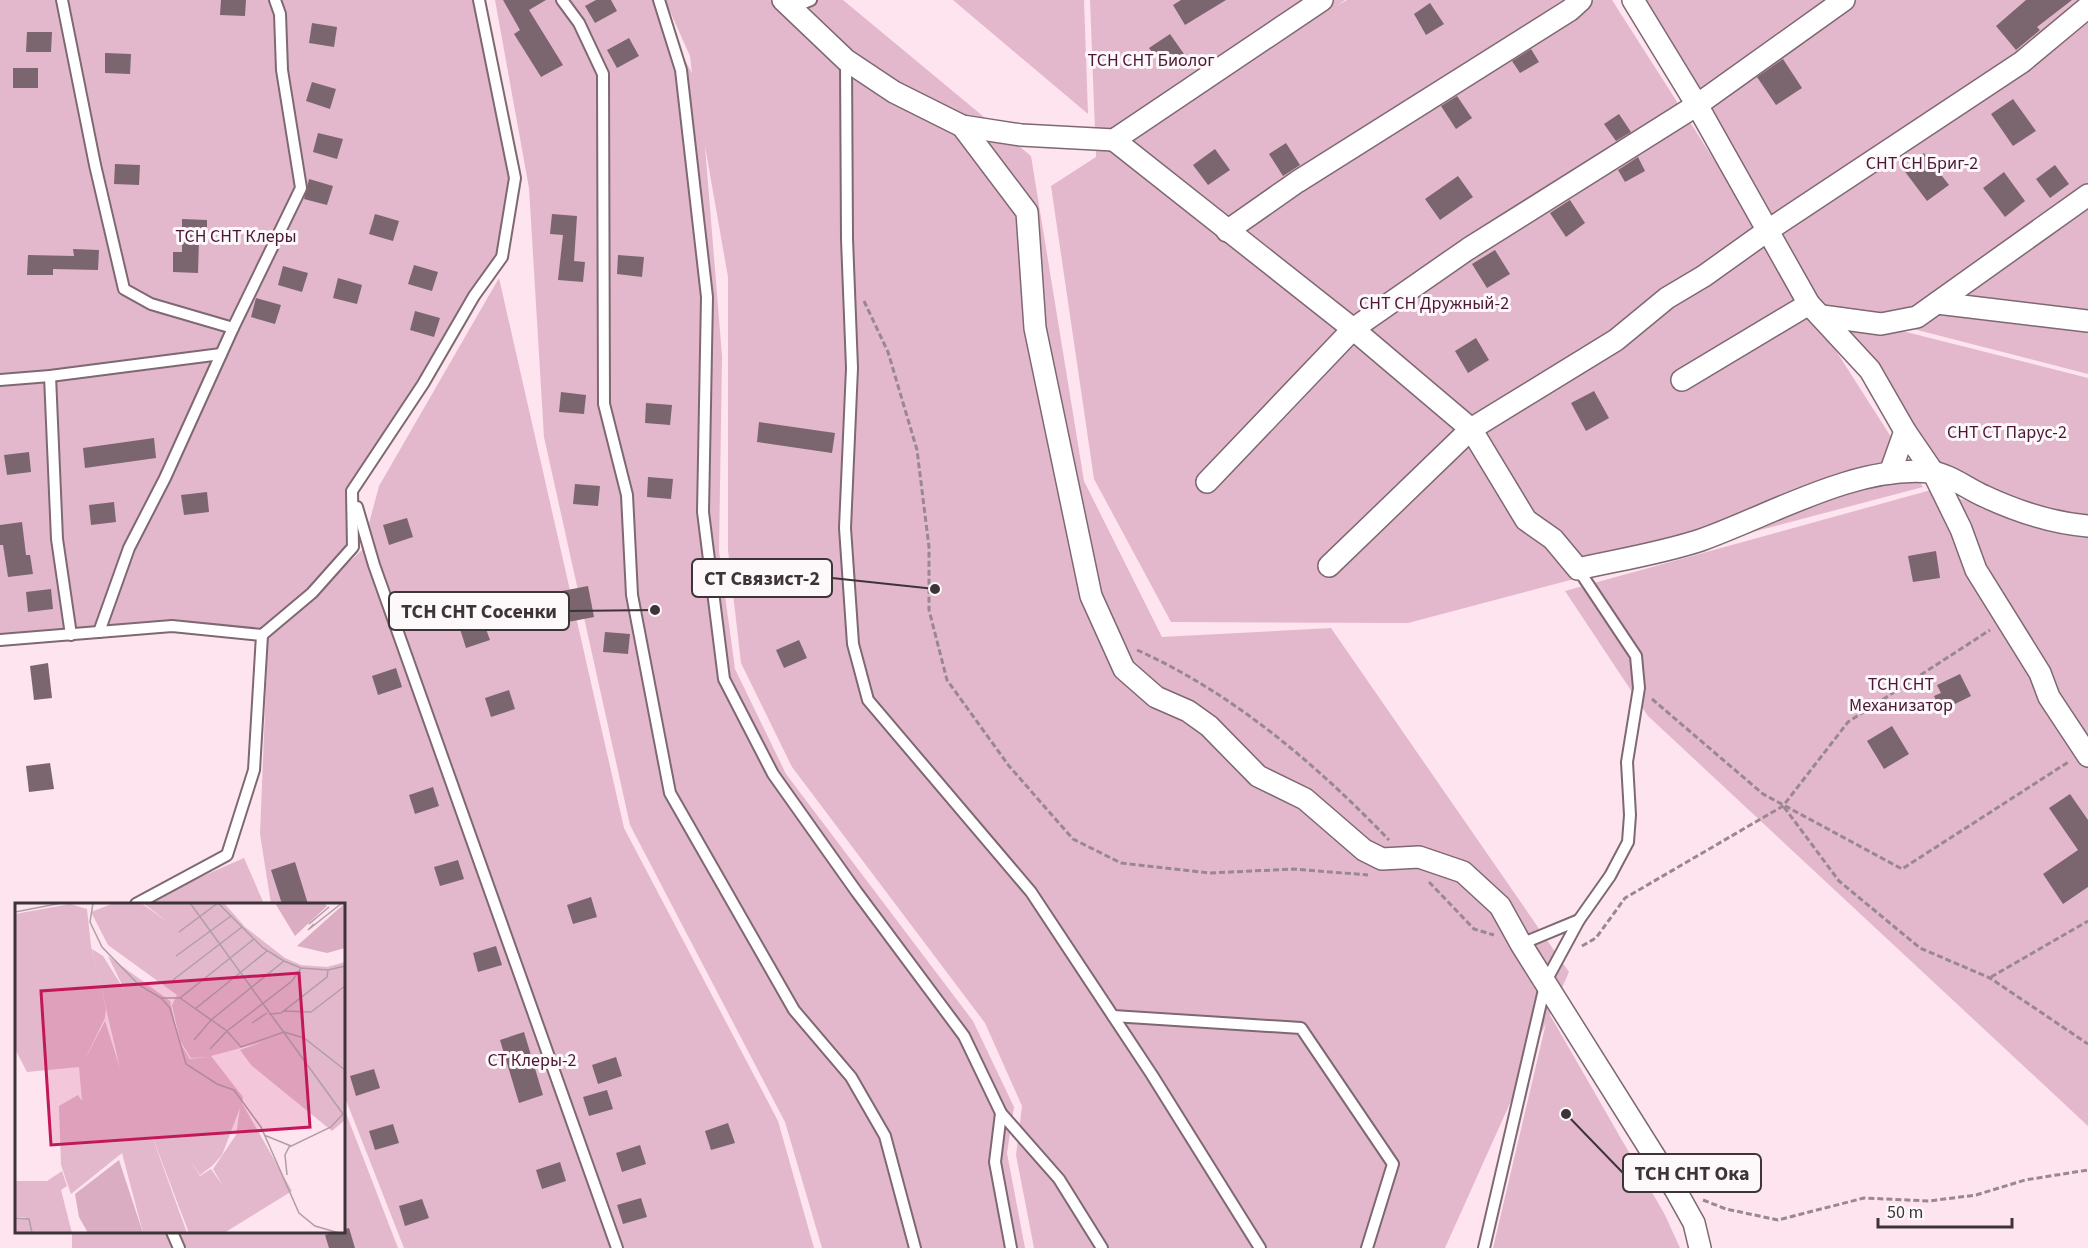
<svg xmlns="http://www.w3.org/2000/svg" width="2088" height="1248" viewBox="0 0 2088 1248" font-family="'Source Sans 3',sans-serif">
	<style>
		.green { fill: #e3b8cc }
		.building { fill: #7b656f }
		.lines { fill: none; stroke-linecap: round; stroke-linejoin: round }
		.lane-casing { stroke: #7e6872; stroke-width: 14 }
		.street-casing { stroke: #7e6872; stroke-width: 24 }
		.path { stroke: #99888f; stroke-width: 3; stroke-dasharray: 6 3; stroke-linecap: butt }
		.lane { stroke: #fff; stroke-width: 10 }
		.street { stroke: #fff; stroke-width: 21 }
		.labels { text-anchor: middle; stroke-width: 6; stroke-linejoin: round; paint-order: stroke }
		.park-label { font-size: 18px; fill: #4c1735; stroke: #fdf8fa }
		.inset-road { fill: none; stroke: #b09ea6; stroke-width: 1.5 }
		.view { fill: #c2185b; fill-opacity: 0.15; stroke: #c2185b; stroke-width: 3 }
		.inset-edge { fill: none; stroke: #3d3438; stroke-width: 3 }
		.leader { fill: none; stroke: #3d3438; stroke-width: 2 }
		.callout-dot { fill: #3d3438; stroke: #fdf8fa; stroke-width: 2 }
		.callout { fill: #fdf8fa; stroke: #3d3438; stroke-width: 2 }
		.callout-label { font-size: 20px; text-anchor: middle; font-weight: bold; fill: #3d3438 }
	</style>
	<rect width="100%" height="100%" fill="#fde4ef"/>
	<!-- green -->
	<g class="green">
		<path d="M0,0H484L514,172L502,257L352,491L353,547L262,635L172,626L0,638Z"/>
		<path d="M495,0H652L692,73L690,56L665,0H843L1031,156L1084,481L1162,637L1331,628L1569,972L1550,1015L1665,1215L1680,1248H1493L1546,1023L1445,1248H1034L1016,1155L1022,1106L985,1023L792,767L741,663L728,550V277L705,146L722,356L719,551L735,669L786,774L973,1021L1014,1107L1007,1153L1025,1248H822L785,1122L630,825L544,437L529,188Z"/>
		<path d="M953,0H1084L1088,114Z"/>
		<path d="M1090,0H1345L1337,6L1347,0H1612L1923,487L1408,623L1171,622L1094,479L1051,186L1096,157Z"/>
		<path d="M1621,0H2088V374L1816,304Z"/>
		<path d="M499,278L624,828L778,1121L814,1248H404L344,1095V904H271L260,834L268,637L362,550L379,486Z"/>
		<path d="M1827,312L2088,378V534L1930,484Z"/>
		<path d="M1931,490L2088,537V1126L1648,716L1565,591Z"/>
		<path d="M244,858L264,904H139Z"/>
		<path d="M344,1108L398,1248H72V1232H344Z"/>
	</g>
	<!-- building -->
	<g class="building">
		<path d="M221,0H246L245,16L220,15Z"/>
		<path d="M503,0H546L529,10L563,65L541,77L514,34L520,30Z"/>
		<path d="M596,0H611L617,11L595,23L585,6Z"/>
		<path d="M1181,0H1226L1185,25L1173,5Z"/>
		<path d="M2026,0H2072L2037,27L2040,30L2016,50L1996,26Z"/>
		<path d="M1430,3L1444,24L1426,35L1414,14Z"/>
		<path d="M312,23L337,27L334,47L309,43Z"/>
		<path d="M27,32H52L51,52H26Z"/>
		<path d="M1170,34L1184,54L1164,68L1149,48Z"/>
		<path d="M629,38L639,56L617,68L607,50Z"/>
		<path d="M1531,49L1539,62L1520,73L1512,61Z"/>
		<path d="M105,53L131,54L130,74L105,73Z"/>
		<path d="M1783,59L1802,88L1776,105L1757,77Z"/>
		<rect x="13" y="68" width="25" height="20"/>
		<path d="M312,82L336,89L330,109L306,101Z"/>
		<path d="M1457,96L1472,118L1456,129L1441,106Z"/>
		<path d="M2013,99L2036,131L2013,146L1991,114Z"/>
		<path d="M1619,114L1631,132L1616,141L1604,124Z"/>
		<path d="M318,133L343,139L337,159L313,152Z"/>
		<path d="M1286,143L1300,165L1283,176L1269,154Z"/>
		<path d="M1215,149L1230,170L1208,185L1193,165Z"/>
		<path d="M1924,153L1949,185L1927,201L1903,169Z"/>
		<path d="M1638,157L1645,171L1625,182L1618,170Z"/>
		<path d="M115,164L140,165L139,185L114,184Z"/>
		<path d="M2055,165L2069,184L2050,198L2036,179Z"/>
		<path d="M2004,172L2025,201L2005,217L1983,188Z"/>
		<path d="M1458,176L1473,197L1440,220L1425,199Z"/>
		<path d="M309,179L333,186L327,205L304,199Z"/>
		<path d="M1570,200L1585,223L1566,237L1550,213Z"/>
		<path d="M375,214L399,221L393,241L369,234Z"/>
		<path d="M552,214L577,216L574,261L585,262L583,282L558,280L563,235L550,234Z"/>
		<path d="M182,219L207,220V240H199L198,273L173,272V252H182Z"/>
		<path d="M73,249L99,250L98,270L53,269V275H27L28,255L74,256Z"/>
		<path d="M1495,250L1510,274L1487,288L1472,264Z"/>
		<path d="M618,255L644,257L642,277L617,274Z"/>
		<path d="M414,265L438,272L432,291L408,284Z"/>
		<path d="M283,266L308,273L302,292L278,285Z"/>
		<path d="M338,278L362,285L357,304L333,298Z"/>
		<path d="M256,298L281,305L275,324L251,317Z"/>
		<path d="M415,311L440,318L434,337L410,330Z"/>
		<path d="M1476,338L1489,360L1468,373L1455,351Z"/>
		<path d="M1594,391L1609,418L1586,431L1571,403Z"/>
		<path d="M561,392L586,395L584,414L559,412Z"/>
		<path d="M646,403L672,405L670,425L645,423Z"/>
		<path d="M759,422L835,433L832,453L757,442Z"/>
		<path d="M154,438L156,458L85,468L83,448Z"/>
		<path d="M29,452L31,472L7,475L4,455Z"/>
		<path d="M648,477L673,479L671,499L647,497Z"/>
		<path d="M575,484L600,486L598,506L573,504Z"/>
		<path d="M207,492L209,512L184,515L181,495Z"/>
		<path d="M114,502L116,522L91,525L89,505Z"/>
		<path d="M407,518L413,537L389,545L383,525Z"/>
		<path d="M22,522L26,555H30L33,574L8,577L3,545H0V525Z"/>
		<path d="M1936,551L1940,578L1913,582L1908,556Z"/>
		<path d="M588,586L594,617L568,622L562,591Z"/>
		<path d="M51,589L53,609L28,612L26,592Z"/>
		<path d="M483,621L490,640L466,648L460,629Z"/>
		<path d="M605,632L630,634L628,654L603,652Z"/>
		<path d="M799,640L807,658L784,668L776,650Z"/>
		<path d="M48,663L52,698L34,700L30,666Z"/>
		<path d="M396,668L402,687L378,695L372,676Z"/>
		<path d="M1960,674L1971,696L1941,711L1934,696L1941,693L1937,685Z"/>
		<path d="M509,690L515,709L491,717L485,698Z"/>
		<path d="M1892,726L1909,754L1884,769L1867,741Z"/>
		<path d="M50,763L54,789L29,792L26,766Z"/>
		<path d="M433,787L439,806L415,814L409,795Z"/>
		<path d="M2070,794L2088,820V887L2063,904L2043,874L2078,850L2049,808Z"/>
		<path d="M458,860L464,879L440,886L434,867Z"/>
		<path d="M295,862L308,904H282L271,870Z"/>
		<path d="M591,897L597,917L573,924L567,905Z"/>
		<path d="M496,946L502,965L478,972L473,953Z"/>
		<path d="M524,1032L543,1095L519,1103L500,1040Z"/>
		<path d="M616,1057L622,1076L598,1084L592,1065Z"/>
		<path d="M374,1069L380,1088L356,1096L350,1076Z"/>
		<path d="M607,1090L613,1109L589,1116L583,1097Z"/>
		<path d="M728,1123L735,1143L711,1150L705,1131Z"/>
		<path d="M393,1124L399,1143L375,1150L369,1131Z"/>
		<path d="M640,1145L646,1164L622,1172L616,1153Z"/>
		<path d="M560,1162L566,1181L542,1189L536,1170Z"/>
		<path d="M641,1198L647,1217L623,1224L617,1205Z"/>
		<path d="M422,1199L429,1218L405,1226L399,1206Z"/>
		<path d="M349,1228L355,1248H329L325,1235Z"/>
	</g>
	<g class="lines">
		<!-- lane casing -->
		<g class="lane-casing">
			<g id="lane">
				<path d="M62,0L95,165L124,289L151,304L233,328"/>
				<path d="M562,0L579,23L603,74L604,404L627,495L632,595L670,793L794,1010L851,1077L885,1136L915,1248"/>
				<path d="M659,0L681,70L707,297L703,512L724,679L773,774L856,891L964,1036L1001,1113L1059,1179L1102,1248"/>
				<path d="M791,8L811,0"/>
				<path d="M846,60L847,239L852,368L845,528L853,644L868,700L1031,892L1152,1075L1260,1248"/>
				<path d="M50,376L57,539L71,635"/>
				<path d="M0,380L50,376L221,354"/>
				<path d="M357,507L374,565L617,1248"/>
				<path d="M99,632L129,548L165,478L233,328L301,188L282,70L280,14L275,0"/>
				<path d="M0,640L172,626L262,635L312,593L353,547L352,491L423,384L474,296L502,257L515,178L479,0"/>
				<path d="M136,904L227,855L254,770L262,635"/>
				<path d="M1521,944L1579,920"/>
				<path d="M1113,1016L1301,1028L1393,1164L1367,1248"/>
				<path d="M1001,1113L995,1162L1011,1248"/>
				<path d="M172,1232L179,1248"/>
				<path d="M1484,1248L1546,981L1579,920L1610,876L1628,842L1630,815L1627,762L1639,688L1636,656L1578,569"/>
			</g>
		</g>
		<!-- street casing -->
		<g class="street-casing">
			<g id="street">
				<path d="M783,0L846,60L894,92L962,126L1021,135L1114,140L1322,0"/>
				<path d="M1633,0L1697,105L1809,304L1870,370L1905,431L1933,472L1961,529L1976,570L2040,673L2049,697L2088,756"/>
				<path d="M962,126L1027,212L1035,328L1091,596L1124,669L1156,697L1188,711L1209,726L1258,776L1305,799L1364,850L1382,859L1419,857L1463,872L1500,906L1521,944L1675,1189L1694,1223L1700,1248"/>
				<path d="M1114,140L1353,329L1471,429L1526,520L1553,539L1578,569C1618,560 1662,553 1701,540C1771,515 1855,465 1930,472C1947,473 1968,489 1984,496C2016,511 2053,523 2088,526"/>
				<path d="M1227,231L1297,182L1570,10L1581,0"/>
				<path d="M1937,303L2088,321"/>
				<path d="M1822,316L1881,324L1917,317L2088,195"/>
				<path d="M1682,380L1809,304"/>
				<path d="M1890,473L1905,431"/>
				<path d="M1207,482L1353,329L1468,249L1697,105L1844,0"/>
				<path d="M1329,566L1471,429L1616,340L1667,298L1704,276L1767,231L2022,62L2088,7"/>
			</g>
		</g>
		<!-- path -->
		<g class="path">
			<path d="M864,301L888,352L917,450L929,547V610L947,680L1009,766L1073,839L1121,863L1210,873L1294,869L1368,875"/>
			<path d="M1137,650C1233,693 1317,765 1389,840"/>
			<path d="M1652,699L1763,794L1902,869L2070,761"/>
			<path d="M1784,807L1839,881L1920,948L1990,978L2088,1044"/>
			<path d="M1429,882L1474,929L1494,935"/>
			<path d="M1582,946L1596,938L1625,898L1783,806L1848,722L1990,630"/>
			<path d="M1991,977L2088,921"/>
			<path d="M1703,1200L1726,1209L1778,1220L1864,1198L1929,1201L1976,1195L2025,1180L2088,1170"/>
		</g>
		<!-- lane -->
		<use href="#lane" class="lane"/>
		<!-- street -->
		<use href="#street" class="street"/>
	</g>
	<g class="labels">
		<!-- park labels -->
		<g class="park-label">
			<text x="1151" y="66">ТСН СНТ Биолог</text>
			<text x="1922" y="169">СНТ СН Бриг-2</text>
			<text x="236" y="242">ТСН СНТ Клеры</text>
			<text x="1434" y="309">СНТ СН Дружный-2</text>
			<text x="2007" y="438">СНТ СТ Парус-2</text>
			<text x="1901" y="690">ТСН СНТ<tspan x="1901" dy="21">Механизатор</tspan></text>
			<text x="532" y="1066">СТ Клеры-2</text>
		</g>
	</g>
	<!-- overview -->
	<g transform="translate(15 903)">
		<rect width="330" height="330" fill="#fde4ef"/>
		<path d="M99,0H126L154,20L128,0H209L230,24L270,55L286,62L312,64L330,59V217L317,228L236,162L225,147L247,139L196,153L228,194L227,200L277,288L209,330H174L134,225L172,330H128L107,250L56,291L46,262L44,203L63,192L67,198L64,164L12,169L0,146V11L55,1L72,6L76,43L91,104L90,115L69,158L90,118L105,165L77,46L88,53L110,88L93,53L155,98L164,138L175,156L192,154L176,155L165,138L157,102L162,92L93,42L76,9ZM225,205L221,232L198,266L208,283L196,266L185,273L175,257L185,272L197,263L207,252ZM47,268L52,283L46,287L57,330H0V316L12,314H0V278H32Z" fill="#e3b8cc" fill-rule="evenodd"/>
		<path d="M260,0H309L312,3L280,33ZM330,0V45L312,50L282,43ZM104,257L128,330H73L64,314L60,291Z" fill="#daadc2"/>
		<path class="inset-road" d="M78,0L75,19L87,44L124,82L146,95H165L239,36M175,0L328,211M0,9L47,0M294,21L314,4M299,21L293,27L327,0M164,29L203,0L248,45L269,58L286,65L313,67L330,63M161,53L216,13M158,77L227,24M146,95L155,105L171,161L202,181L219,187L246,224L284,310L300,323L324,330M165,95L212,128L226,144L269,129L289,135L330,167M180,106L252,48M268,108L296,109L330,83M254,111L266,110L312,74L313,67M237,120L252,110M179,137L196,117L269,58M195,146L212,128L277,78L286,65M249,232L276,243M272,272L270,252L274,244L316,224L328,211M0,315L14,316L17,330"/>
		<path class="view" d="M284,70L295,224L36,242L26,88Z"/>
		<rect width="330" height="330" class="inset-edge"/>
	</g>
	<!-- callouts -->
	<path class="leader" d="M935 589L832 578M655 610L569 611M1566 1114L1623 1173"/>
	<g class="callout-dot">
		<circle cx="935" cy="589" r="6"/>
		<circle cx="655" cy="610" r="6"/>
		<circle cx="1566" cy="1114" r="6"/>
	</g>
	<g class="callout">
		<rect x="692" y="559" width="140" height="38" rx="6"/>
		<rect x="389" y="592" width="180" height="38" rx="6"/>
		<rect x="1623" y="1154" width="138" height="38" rx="6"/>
	</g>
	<g class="callout-label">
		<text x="762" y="585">СТ Связист-2</text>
		<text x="479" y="618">ТСН СНТ Сосенки</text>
		<text x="1692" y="1180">ТСН СНТ Ока</text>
	</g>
	<!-- scale -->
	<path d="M1878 1218v9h134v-9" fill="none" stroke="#3d3438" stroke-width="3"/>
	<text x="1887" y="1218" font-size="18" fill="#3d3438" stroke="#fdf8fa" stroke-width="4.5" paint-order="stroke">50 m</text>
</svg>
